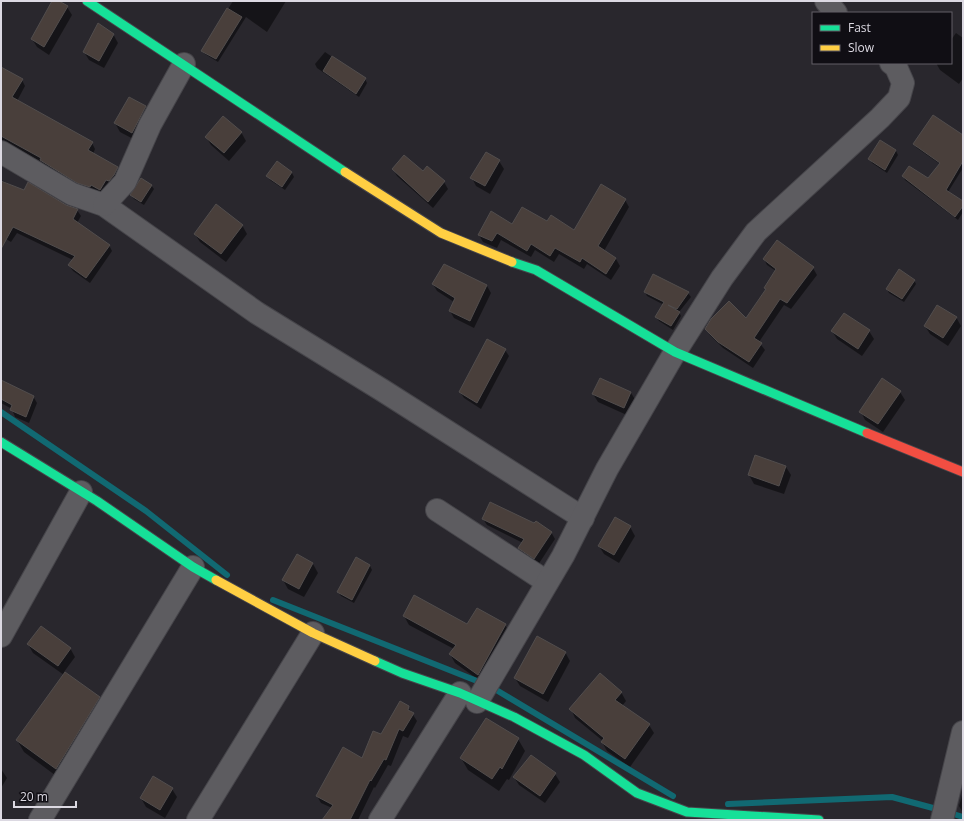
<svg xmlns="http://www.w3.org/2000/svg" width="964" height="821" viewBox="0 0 964 821" font-family="'Open Sans',sans-serif">
	<style>
		.shadow { fill: #0007 }
		.lines { fill: none; stroke-linecap: round; stroke-linejoin: round }
		.stream { stroke: #116972; stroke-width: 6 }
		.building { fill: #493f3b; stroke: #514d4d }
		.street-casing { stroke: #46454a; stroke-width: 24 }
		.fast-casing { stroke: #46454a; stroke-width: 11 }
		.slow-casing { stroke: #46454a; stroke-width: 11 }
		.jam-casing { stroke: #46454a; stroke-width: 11 }
		.street { stroke: #5d5c60; stroke-width: 22 }
		.fast { stroke: #16e098; stroke-width: 9 }
		.slow { stroke: #ffcf43; stroke-width: 9 }
		.jam { stroke: #f24e42; stroke-width: 9 }
	</style>
	<rect width="100%" height="100%" fill="#29272d"/>
	<!-- shadow -->
	<g class="shadow">
		<path d="M53,1H57L67,7L72,15L49,55L37,47L32,39Z"/>
		<path d="M233,1H286L267,32L246,17L218,62L205,54L202,51Z"/>
		<path d="M956,33L963,38V78L959,84L940,70L936,63H951V40Z"/>
		<path d="M113,34L118,43L104,68L89,60L84,52Z"/>
		<path d="M325,52L365,79L367,83L359,97L317,68L315,64Z"/>
		<path d="M1,72L22,80L25,86L17,101L92,143L95,149L93,154L117,168L121,174L104,195L82,189L45,167L42,162L1,140Z"/>
		<path d="M145,107L150,116L137,141L120,132L115,123Z"/>
		<path d="M241,132L246,141L229,161L211,145L206,137Z"/>
		<path d="M963,136V168L948,192L963,202V212L958,220L905,180L903,176L928,179L940,164L917,148L914,144Z"/>
		<path d="M880,142L896,151L898,155L887,173L872,163L870,159Z"/>
		<path d="M499,161L504,169L490,194L476,186L472,178Z"/>
		<path d="M277,162L292,173L294,177L285,190L270,180L268,176Z"/>
		<path d="M427,168L444,182L448,189L433,208L397,176L393,169L423,173Z"/>
		<path d="M1,180L24,191L77,210L81,216L77,223L109,245L112,251L90,283L73,271L69,265L73,260L17,233L11,242L1,236Z"/>
		<path d="M151,185L154,189L144,205L134,199L131,195Z"/>
		<path d="M625,200L629,207L604,251L616,259L620,266L611,280L587,264L584,269L559,254L554,262L535,250L531,257L501,240L497,248L483,242L479,235L513,225L548,222L574,231Z"/>
		<path d="M242,225L247,234L226,262L200,242L195,234Z"/>
		<path d="M764,259L813,268L817,275L791,309L784,305L759,342L765,350L753,368L723,348L710,335L706,329L746,319L766,290L765,288L776,271L767,265Z"/>
		<path d="M445,265L487,286L491,293L474,328L454,318L450,311L454,302L437,291L433,284Z"/>
		<path d="M653,275L688,293L691,297L679,312L681,316L673,330L659,321L656,317L664,305L647,296L645,292Z"/>
		<path d="M914,280L916,284L904,302L889,293L887,289Z"/>
		<path d="M956,317L961,326L948,346L930,334L925,326Z"/>
		<path d="M832,331H869L874,339L862,356L837,339Z"/>
		<path d="M505,350L509,356L481,409L464,398L460,392Z"/>
		<path d="M600,379L631,393L636,401L629,416L598,402L593,394Z"/>
		<path d="M1,382L33,396L37,403L29,423L15,417L12,409L1,403Z"/>
		<path d="M900,392L905,400L883,432L865,420L861,412Z"/>
		<path d="M786,467L791,475L784,494L754,484L749,475Z"/>
		<path d="M483,519L551,532L555,539L538,565L523,555L519,548L523,543L487,525Z"/>
		<path d="M630,527L635,536L619,563L604,554L599,546Z"/>
		<path d="M297,556L313,564L318,573L304,597L288,589L283,580Z"/>
		<path d="M356,559L370,566L372,570L354,603L341,596L338,592Z"/>
		<path d="M404,616L468,626L505,625L510,633L483,683L455,663L450,654L454,649L409,625Z"/>
		<path d="M28,644L70,648L75,657L64,672L99,697L107,710L63,781L24,752L17,740L64,675L33,653Z"/>
		<path d="M565,652L570,661L548,702L520,686L515,678Z"/>
		<path d="M621,692L626,701L622,706L649,725L654,733L630,767L607,751L602,742L603,741L575,718L571,709Z"/>
		<path d="M408,707L417,721L408,738L403,736L391,766L388,765L375,788L374,787L358,820H323L332,808L321,803L317,796L362,759L381,735Z"/>
		<path d="M518,739L525,751L509,780L507,779L499,791L468,770L461,758Z"/>
		<path d="M1,769L7,778L1,788Z"/>
		<path d="M555,774L560,782L545,803L519,785L514,777Z"/>
		<path d="M172,789L177,797L165,818L146,807L141,798Z"/>
		<path d="M963,792V813L959,806Z"/>
	</g>
	<g class="lines">
		<!-- stream -->
		<g class="stream">
			<path d="M1,412L146,511L227,575"/>
			<path d="M273,600L477,681"/>
			<path d="M493,688L673,796"/>
			<path d="M728,804L892,797L933,808"/>
			<path d="M947,812L963,817"/>
		</g>
	</g>
	<!-- building -->
	<g class="building">
		<path d="M52,1H59L68,6L44,47L31,39Z"/>
		<path d="M227,8L242,17L216,59L201,51Z"/>
		<path d="M98,23L114,34L99,61L83,52Z"/>
		<path d="M332,56L366,78L356,94L323,71Z"/>
		<path d="M1,67L23,79L12,97L93,142L88,150L118,167L114,175L109,181L106,180L100,190L91,185L90,187L77,183L40,160L41,158L1,136Z"/>
		<path d="M129,97L146,106L132,133L114,123Z"/>
		<path d="M933,115L963,135V161L946,190L963,201V206L955,217L902,176L909,166L928,178L940,163L913,144Z"/>
		<path d="M223,116L242,132L224,153L205,137Z"/>
		<path d="M880,140L896,150L885,170L868,159Z"/>
		<path d="M486,152L500,160L485,186L470,178Z"/>
		<path d="M404,155L423,171L427,166L445,181L428,202L392,169Z"/>
		<path d="M277,161L292,172L282,187L266,176Z"/>
		<path d="M141,178L152,185L141,202L130,195Z"/>
		<path d="M1,181L24,190L28,182L66,205L78,209L73,219L110,245L86,278L68,265L75,256L13,227L1,249Z"/>
		<path d="M601,184L626,199L598,246L616,258L606,274L582,258L580,262L555,248L550,256L531,244L527,251L497,233L492,241L478,235L491,211L512,224L522,207L547,221L551,215L574,230Z"/>
		<path d="M216,204L243,225L221,254L194,234Z"/>
		<path d="M777,240L814,267L787,303L780,299L754,338L762,343L749,362L718,342L705,329L711,319L729,301L746,318L766,289L764,288L776,269L763,259Z"/>
		<path d="M444,264L487,285L470,321L449,311L455,298L432,284Z"/>
		<path d="M899,269L915,280L902,299L886,289Z"/>
		<path d="M653,274L689,292L677,309L668,305L680,312L671,326L655,317L664,302L644,292Z"/>
		<path d="M937,305L957,317L943,338L924,326Z"/>
		<path d="M844,313L870,330L858,349L831,331Z"/>
		<path d="M487,339L506,349L477,403L459,392Z"/>
		<path d="M600,378L631,392L624,408L592,394Z"/>
		<path d="M882,378L901,391L878,424L859,412Z"/>
		<path d="M1,380L34,396L26,417L10,410L12,405L1,399Z"/>
		<path d="M755,455L786,466L779,486L748,475Z"/>
		<path d="M490,502L534,523L536,521L552,532L534,559L518,548L524,539L482,519Z"/>
		<path d="M615,517L631,526L614,555L598,546Z"/>
		<path d="M297,554L313,563L299,589L282,580Z"/>
		<path d="M356,557L370,565L352,600L337,592Z"/>
		<path d="M414,595L467,624L477,608L506,624L478,675L449,654L456,645L403,616Z"/>
		<path d="M41,626L71,648L58,666L27,644Z"/>
		<path d="M537,636L566,652L543,694L514,678Z"/>
		<path d="M65,672L100,697L56,769L16,740Z"/>
		<path d="M600,673L622,692L615,700L650,724L625,759L601,742L604,738L569,709Z"/>
		<path d="M400,701L409,706L408,710L414,713L403,731L399,729L386,760L384,759L371,781L370,780L350,820H322L333,805L316,796L343,747L362,758L373,731L381,734Z"/>
		<path d="M486,718L519,738L502,769L500,767L492,779L460,758Z"/>
		<path d="M531,755L556,773L540,796L513,777Z"/>
		<path d="M153,776L173,788L160,810L140,798Z"/>
	</g>
	<g class="lines">
		<!-- street casing -->
		<g class="street-casing">
			<g id="street">
				<path d="M826,1L836,13"/>
				<path d="M1,152L72,194L104,205L257,313L382,390L583,518"/>
				<path d="M104,205L125,182L150,125L184,64"/>
				<path d="M437,510L547,582"/>
				<path d="M1,636L81,492"/>
				<path d="M477,702L563,556L607,469L675,352L722,278L756,232L880,118L899,98L903,83L896,67L891,63"/>
				<path d="M40,820L193,567"/>
				<path d="M198,820L313,633"/>
				<path d="M380,820L460,693"/>
				<path d="M942,820L963,732"/>
			</g>
		</g>
		<!-- fast casing -->
		<g class="fast-casing">
			<g id="fast">
				<path d="M87,1L345,172"/>
				<path d="M512,262L536,270L675,352L867,433"/>
				<path d="M1,442L97,501L193,567L216,580"/>
				<path d="M375,661L402,673L460,693L514,717L584,755L637,793L687,812L819,820"/>
			</g>
		</g>
		<!-- slow casing -->
		<g class="slow-casing">
			<g id="slow">
				<path d="M345,172L441,233L512,262"/>
				<path d="M216,580L313,633L375,661"/>
			</g>
		</g>
		<!-- jam casing -->
		<g class="jam-casing">
			<path id="jam" d="M867,433L963,472"/>
		</g>
		<!-- street -->
		<use href="#street" class="street"/>
		<!-- fast -->
		<use href="#fast" class="fast"/>
		<!-- slow -->
		<use href="#slow" class="slow"/>
		<!-- jam -->
		<use href="#jam" class="jam"/>
	</g>
	<!-- border -->
	<rect width="964" height="821" fill="none" stroke="#dcd9e2" stroke-width="4"/>
	<!-- legend -->
	<rect x="812" y="12" width="140" height="52" fill="#100e14" stroke="#625f66"/>
	<rect x="820" y="25" width="20" height="6" fill="#16e098" stroke="#625f66"/>
	<text x="848" y="32" font-size="12" fill="#dcd9e2">Fast</text>
	<rect x="820" y="45" width="20" height="6" fill="#ffcf43" stroke="#625f66"/>
	<text x="848" y="52" font-size="12" fill="#dcd9e2">Slow</text>
	<!-- scale -->
	<path d="M14 801v6h62v-6" fill="none" stroke="#dcd9e2" stroke-width="2"/>
	<text x="20" y="801" font-size="12" fill="#dcd9e2" stroke="#100e14" stroke-width="3" paint-order="stroke">20 m</text>
</svg>
